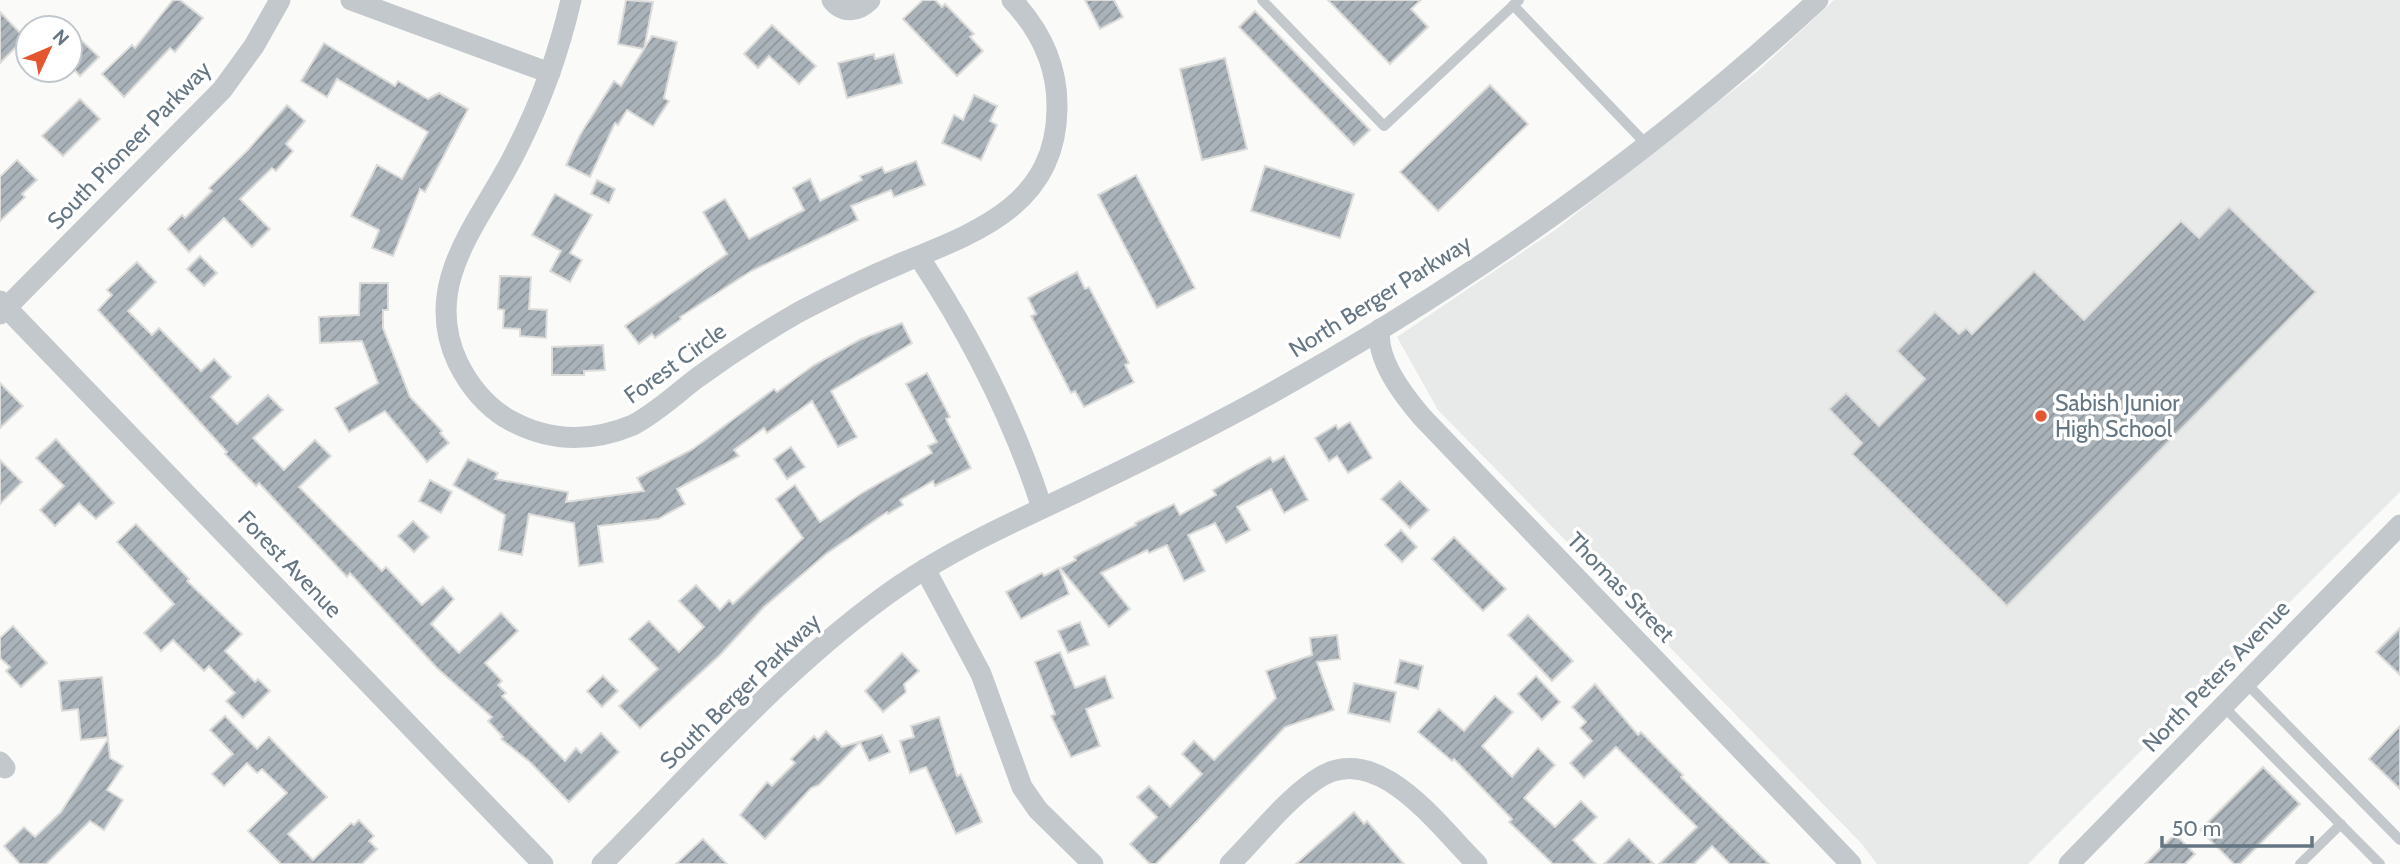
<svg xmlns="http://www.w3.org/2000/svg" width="2400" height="864" viewBox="0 0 2400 864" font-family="Cabin,sans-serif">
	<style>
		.built { fill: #e8e9e9 }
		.building { fill: url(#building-hatch); stroke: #dcdcda; stroke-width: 2 }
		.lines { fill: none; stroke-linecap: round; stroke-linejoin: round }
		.service { stroke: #c3c8cc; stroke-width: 10 }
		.minor { stroke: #c3c8cc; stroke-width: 21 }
		.poi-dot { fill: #e4572e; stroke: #fff; stroke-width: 2.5 }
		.labels { text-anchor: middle; stroke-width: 7; stroke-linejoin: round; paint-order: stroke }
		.street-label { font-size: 23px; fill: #657683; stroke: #fff }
		.poi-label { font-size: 23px; fill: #657683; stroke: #fff; text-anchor: start }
	</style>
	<defs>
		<pattern id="building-hatch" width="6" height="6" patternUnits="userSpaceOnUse" patternTransform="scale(1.75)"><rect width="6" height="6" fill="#aab3b9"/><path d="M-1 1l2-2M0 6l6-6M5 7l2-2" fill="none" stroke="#8e969c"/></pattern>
	</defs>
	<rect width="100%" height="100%" fill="#fafaf8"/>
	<!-- built -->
	<path class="built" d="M1834,0H2400V492L2028,864H1877L1861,843L1438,410L1397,337L1555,230L1759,70Z"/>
	<!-- building -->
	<g class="building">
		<path d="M173,0H180L203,18L175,52L170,48L124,97L102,74L132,45L135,48Z"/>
		<path d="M626,0L653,2L644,49L652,36L677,42L664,98L669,101L653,126L627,110L618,125L615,123L590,177L566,165L580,135L614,81L621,86L644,49L618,44Z"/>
		<path d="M923,0H935L942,7L945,4L974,34L970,37L983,51L957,76L903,19Z"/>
		<path d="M1085,0H1114L1123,17L1100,29Z"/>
		<path d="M1328,0H1421L1411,9L1428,27L1390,64Z"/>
		<path d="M1255,11L1370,130L1354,145L1239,27Z"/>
		<path d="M0,12L25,38L0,63Z"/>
		<path d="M772,25L816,66L799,84L769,56L758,68L744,54Z"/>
		<path d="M82,41L99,57L80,76L70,65V53Z"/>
		<path d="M324,43L395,86L398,81L428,99L439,93L468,109L425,192L420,189L393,256L372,248L379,230L351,216L377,165L402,179L428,132L337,79L327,97L301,81Z"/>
		<path d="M874,54L875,59L894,54L902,83L847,98L838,63Z"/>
		<path d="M1225,58L1247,149L1202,160L1180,69Z"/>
		<path d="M1490,85L1528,124L1438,211L1400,172Z"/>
		<path d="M974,95L997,106L990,121L997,125L981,160L942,143L954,115L963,120Z"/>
		<path d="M80,99L100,119L63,156L42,136Z"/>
		<path d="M287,105L305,121L286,144L293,151L276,171L272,168L240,199L270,229L252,247L224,218L189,252L168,229L182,215L185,218L212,191L209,188L248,150Z"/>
		<path d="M17,160L37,180L22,194L25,197L0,221V177Z"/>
		<path d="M916,161L925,185L894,197L891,190L851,206L858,220L751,271L680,317L681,319L655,338L652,334L639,344L625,326L727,254L703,212L725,199L749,239L804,210L793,188L810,179L820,201L862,180L860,176L882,167L885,173Z"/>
		<path d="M1265,166L1354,194L1340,238L1251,211Z"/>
		<path d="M1136,175L1195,288L1157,308L1098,195Z"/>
		<path d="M597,180L615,189L609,203L591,194Z"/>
		<path d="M555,194L592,215L570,253L582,260L570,282L550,271L561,251L532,235Z"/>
		<path d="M2229,207L2316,292L2007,606L1852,454L1862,443L1829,409L1846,393L1879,426L1925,379L1897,351L1935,312L1959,334L1966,328L1972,334L2034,271L2084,320L2181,221L2199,238Z"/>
		<path d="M200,256L217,273L204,286L187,269Z"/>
		<path d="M137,262L156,282L128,311L152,335L159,328L201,371L214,359L231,377L211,397L237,424L268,395L283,410L253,438L284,470L315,440L331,456L299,487L382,571L386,567L422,605L443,587L454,599L431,624L459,653L501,613L518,631L485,663L502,681L498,685L506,693L502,696L565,761L576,748L581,753L601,733L619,752L569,802L530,762L501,739L503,737L488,721L492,717L437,668L350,573L347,577L259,483L256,486L225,454L227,452L98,310L112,295L107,290Z"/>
		<path d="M1077,272L1085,289L1089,287L1108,323L1129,363L1125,365L1134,382L1084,407L1075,391L1071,393L1031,316L1036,314L1028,298Z"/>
		<path d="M500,276L531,277L529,309L547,310L546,338L520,336V329L503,328L504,310L498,309Z"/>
		<path d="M360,283H388V310H383V328L410,397L442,431L440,433L449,443L427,462L385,411L349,432L335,408L378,383L362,341L320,343L319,317L359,315Z"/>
		<path d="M902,323L912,343L831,391L857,437L838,447L812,401L767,433L764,428L734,450L739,456L677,489L685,504L658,519L598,526L603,562L579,566L574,523L529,514L522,555L499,550L505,515L453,485L468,459L498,473L495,479L568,492L566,502L644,491L637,478L693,449L774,389L777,392L814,365L861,339Z"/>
		<path d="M603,345L605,370L584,371V375H552V347Z"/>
		<path d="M927,373L950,417L946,419L971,468L935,486L933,481L900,500L903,505L888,514L887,512L826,554L764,607L720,655L640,728L619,706L658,669L629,639L649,621L679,652L704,627L679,601L696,585L720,610L729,600L733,604L803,538L776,499L795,485L820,522L862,493L932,453L928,446L937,442L906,384Z"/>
		<path d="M0,383L23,406L0,428Z"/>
		<path d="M1350,422L1372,458L1348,473L1337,456L1329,461L1315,438L1336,425L1338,429Z"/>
		<path d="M56,439L114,503L96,519L79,503L55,526L40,510L64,486L36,458Z"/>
		<path d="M791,447L805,467L787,479L774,459Z"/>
		<path d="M1284,456L1308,500L1284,513L1271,489L1237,507L1250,530L1226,543L1215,523L1188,535L1205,571L1184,581L1167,545L1149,553L1147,550L1101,573L1130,609L1109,627L1060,568L1076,560L1074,557L1136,525L1135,523L1174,504L1180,515L1216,495L1213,490L1248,469L1270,457L1273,462Z"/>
		<path d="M0,460L22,482L0,504Z"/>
		<path d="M430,480L452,492L441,513L419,501Z"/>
		<path d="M1400,481L1429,510L1410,528L1381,499Z"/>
		<path d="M413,521L429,537L414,552L398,536Z"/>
		<path d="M136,524L189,579L187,581L242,634L225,651L255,682L258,679L270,691L243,718L226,701L235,693L209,666L204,671L173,640L161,651L144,633L174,604L117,542Z"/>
		<path d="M1401,530L1417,547L1402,562L1385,545Z"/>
		<path d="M1454,537L1506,589L1483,611L1432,559Z"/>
		<path d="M1059,568L1069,594L1021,619L1006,592L1042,573L1044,576Z"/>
		<path d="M1528,615L1573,661L1552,681L1508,635Z"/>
		<path d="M1080,622L1089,645L1068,653L1058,631Z"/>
		<path d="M13,626L47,663L21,687L6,671L10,667L0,658V638Z"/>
		<path d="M2400,628V675L2376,652Z"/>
		<path d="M1337,635L1340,659L1317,662L1334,710L1285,727L1182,837L1156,864H1150L1130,844L1157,817L1137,797L1149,786L1170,807L1202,774L1182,754L1194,741L1214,760L1276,698L1266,671L1312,655L1310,638Z"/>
		<path d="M1060,652L1075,688L1105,676L1113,698L1086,709L1100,746L1071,757L1051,716L1055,714L1035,662Z"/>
		<path d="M902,653L919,671L904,684L906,692L883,712L865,691Z"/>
		<path d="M1400,660L1423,666L1418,689L1395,683Z"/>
		<path d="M603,676L618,691L602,707L587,691Z"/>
		<path d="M1536,676L1560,702L1542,720L1518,694Z"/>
		<path d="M102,677L108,737L81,740L78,709L62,711L59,681Z"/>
		<path d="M1354,683L1396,692L1390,722L1348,713Z"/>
		<path d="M1595,684L1638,735L1641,732L1683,775L1681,777L1769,864H1730L1712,846L1694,864H1659L1697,827L1616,747L1584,778L1570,763L1592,741L1580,728L1586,722L1572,707Z"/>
		<path d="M1495,696L1513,712L1482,746L1512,777L1538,748L1555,765L1524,798L1555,827L1581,801L1597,817L1573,840L1596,864H1553L1509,822L1512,819L1454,759L1452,761L1418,732L1439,709L1464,731Z"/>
		<path d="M225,716L257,749L269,737L327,797L288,834L313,860L351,823L354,825L359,820L374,836L369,841L377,849L362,864H281L248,831L287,793L262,769L257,773L247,763L224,786L212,774L233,754L210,730Z"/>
		<path d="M939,717L957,776L961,774L982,822L956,834L926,767L910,773L900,741L914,737L911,726Z"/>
		<path d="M2400,726V789L2369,759Z"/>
		<path d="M826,731L842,747L882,735L890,752L869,761L860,742L819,785L811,788L765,839L740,815L767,782L772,786L795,763L791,759L814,736L818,740Z"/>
		<path d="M108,739L110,758L123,766L107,790L123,800L104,830L90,821L46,864H20L4,846L24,827L35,837L61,812Z"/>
		<path d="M2263,767L2300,804L2240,864H2234L2200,830Z"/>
		<path d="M1354,812L1364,824L1367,821L1404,864H1296Z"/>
		<path d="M2175,834L2195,854L2185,864H2145Z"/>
		<path d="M703,839L727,864H676Z"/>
		<path d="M1629,839L1654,864H1604Z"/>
	</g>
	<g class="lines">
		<!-- service -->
		<g class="service">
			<path d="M1262,0L1384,126L1519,0"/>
			<path d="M1513,5L1647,145"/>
			<path d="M2246,683L2400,840"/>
			<path d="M2223,706L2380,864"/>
			<path d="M2300,864L2341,824"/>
		</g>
		<!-- minor -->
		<g class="minor">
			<path d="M351,0L550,73"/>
			<path d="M571,0C559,52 541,102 517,149C484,218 419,281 458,363C469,385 485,405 506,418C547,442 590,443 633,425C657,412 676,394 697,378C730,354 764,332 799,312C833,294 868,277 904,262C978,232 1056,204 1057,109C1058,66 1041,31 1012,0"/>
			<path d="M832,0C843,14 858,12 870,0"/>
			<path d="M919,257C971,336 1013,418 1042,508"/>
			<path d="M0,301L543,864"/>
			<path d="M0,314L222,90L254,46L280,0"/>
			<path d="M1380,329C1375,359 1404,396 1422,417L1851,864"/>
			<path d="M925,569L981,674L1022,787L1038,810L1093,864"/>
			<path d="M0,762L5,768"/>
			<path d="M602,864C697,769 788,663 899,586C956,547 1018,520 1079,491C1136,464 1192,436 1248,406C1453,294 1646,159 1818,0"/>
			<path d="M1230,864C1257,837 1283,803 1314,781C1376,736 1437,825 1477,864"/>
			<path d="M2069,864L2400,525"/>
		</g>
	</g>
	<!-- markers -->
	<circle class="poi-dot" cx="2041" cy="416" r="7"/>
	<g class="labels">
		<!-- street labels -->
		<g class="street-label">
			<text transform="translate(129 145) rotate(-46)" y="8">South Pioneer Parkway</text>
			<text transform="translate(1380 296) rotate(-32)" y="8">North Berger Parkway</text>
			<text transform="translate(675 363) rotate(-36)" y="8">Forest Circle</text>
			<text transform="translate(290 564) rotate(46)" y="8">Forest Avenue</text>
			<text transform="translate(1621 587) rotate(46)" y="8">Thomas Street</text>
			<text transform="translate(2216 676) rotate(-46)" y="8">North Peters Avenue</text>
			<text transform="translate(740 691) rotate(-44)" y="8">South Berger Parkway</text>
		</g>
		<!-- poi labels -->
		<g class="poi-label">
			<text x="2055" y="411">Sabish Junior<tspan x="2055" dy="26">High School</tspan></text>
		</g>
	</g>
	<!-- north arrow -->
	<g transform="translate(49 49) rotate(46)"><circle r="33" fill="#ffffff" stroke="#c1c8cd" stroke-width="2"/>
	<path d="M0-5L12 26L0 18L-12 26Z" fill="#e4572e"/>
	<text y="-10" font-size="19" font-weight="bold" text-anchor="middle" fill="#657683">N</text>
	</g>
	<!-- scale -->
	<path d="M2162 836v10h150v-10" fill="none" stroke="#657683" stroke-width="3.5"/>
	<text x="2172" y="836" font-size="21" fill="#657683" stroke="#ffffff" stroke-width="5" paint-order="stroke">50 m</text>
</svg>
